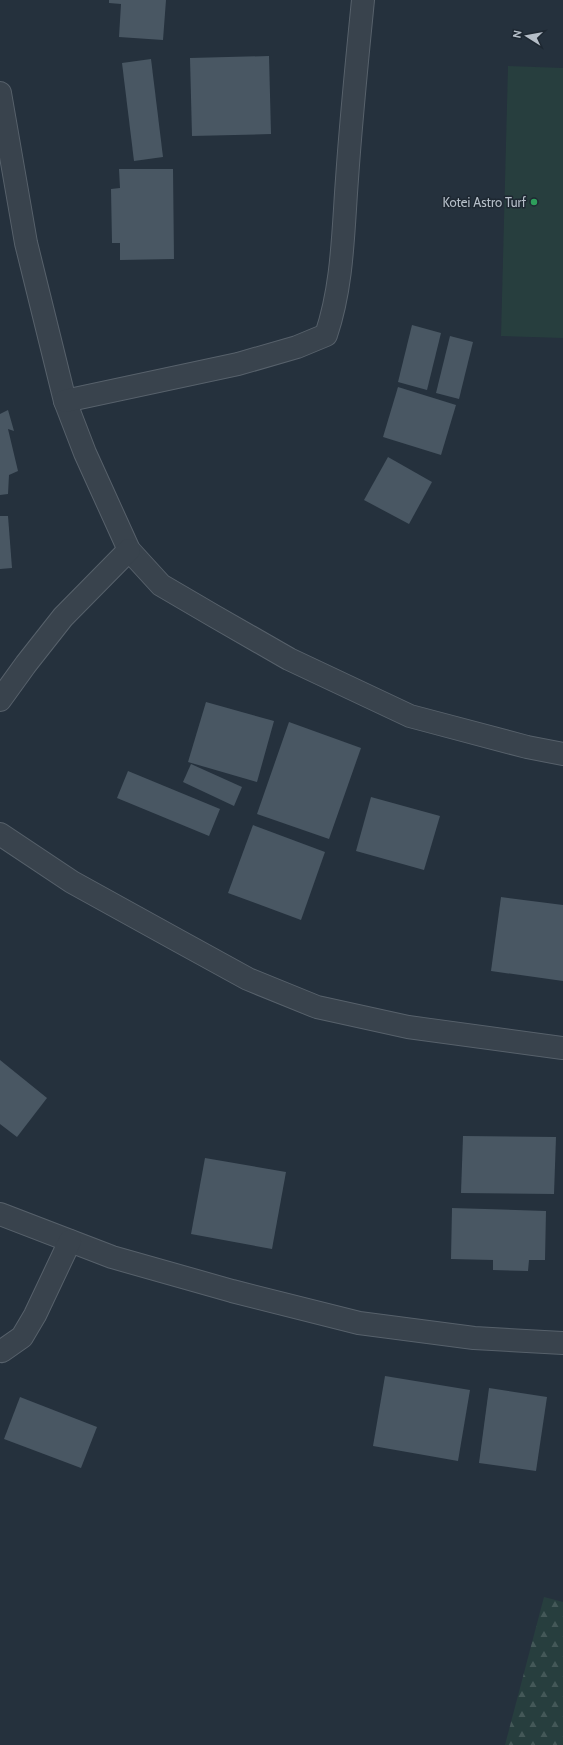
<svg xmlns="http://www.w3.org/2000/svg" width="563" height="1745" viewBox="0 0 563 1745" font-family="Cabin,sans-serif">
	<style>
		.forest { fill: url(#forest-firs) }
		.pitch { fill: #273e3e }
		.building { fill: #495763 }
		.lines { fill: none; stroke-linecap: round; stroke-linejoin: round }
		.minor-casing { stroke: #57616b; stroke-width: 24 }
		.minor { stroke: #39434d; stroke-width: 22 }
		.leisure-dot { fill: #2e9e5b; stroke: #1e2832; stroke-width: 1.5 }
		.labels { text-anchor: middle; stroke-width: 3; stroke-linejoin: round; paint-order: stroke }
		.poi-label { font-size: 13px; fill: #b5bec8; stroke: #1e2832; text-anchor: end }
	</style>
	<defs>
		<pattern id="forest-firs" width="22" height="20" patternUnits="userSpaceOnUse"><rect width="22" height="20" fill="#273e3e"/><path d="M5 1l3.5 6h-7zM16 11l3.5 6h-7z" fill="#445858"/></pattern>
	</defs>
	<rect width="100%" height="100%" fill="#25313d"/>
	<!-- forest -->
	<path class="forest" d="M544,1597L563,1602V1745H505Z"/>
	<!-- pitch -->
	<path class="pitch" d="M508,66L563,68V338L501,336Z"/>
	<!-- building -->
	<g class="building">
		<path d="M109,0H166L163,40L119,37L121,4L109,3Z"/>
		<path d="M269,56L271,134L192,136L190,58Z"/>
		<path d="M151,59L163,157L134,161L122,63Z"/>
		<path d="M119,169H173L174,259L120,260V243H112L111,189L120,188Z"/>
		<path d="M412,325L441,333L427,390L398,382Z"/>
		<path d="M450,336L473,342L459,399L436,393Z"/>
		<path d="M398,387L456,405L441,455L383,437Z"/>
		<path d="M8,410L14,431L8,429L18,471L9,475L8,494L0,495V414Z"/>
		<path d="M388,457L432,482L409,524L364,500Z"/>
		<path d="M0,516H8L12,568L0,569Z"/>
		<path d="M206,702L274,721L257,782L188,762Z"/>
		<path d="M289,722L361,748L329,839L257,814Z"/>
		<path d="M191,764L242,787L234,806L183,782Z"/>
		<path d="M128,771L220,809L209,836L117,798Z"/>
		<path d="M371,797L440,816L424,870L356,851Z"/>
		<path d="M253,825L325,852L301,920L228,893Z"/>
		<path d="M501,897L563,905V981L491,971Z"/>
		<path d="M0,1060L47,1098L17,1137L0,1124Z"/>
		<path d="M463,1136L556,1137L554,1194L461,1193Z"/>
		<path d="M205,1158L286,1172L272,1249L191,1234Z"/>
		<path d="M452,1208L546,1211L545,1260H529L528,1271L493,1270V1260L451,1259Z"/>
		<path d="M385,1376L470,1390L458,1461L373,1446Z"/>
		<path d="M489,1388L547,1397L536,1471L479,1463Z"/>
		<path d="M20,1397L97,1427L81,1468L4,1439Z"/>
	</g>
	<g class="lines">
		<!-- minor casing -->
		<g class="minor-casing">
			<g id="minor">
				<path d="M0,93L26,243L65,401L85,453L129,550L161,585L214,616L289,659L410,716L527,747L563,754"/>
				<path d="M65,401L238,364L297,347L326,335C343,285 343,231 347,179C351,119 357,60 363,0"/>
				<path d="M0,700L26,664L63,617L129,550"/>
				<path d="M0,834L72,882L177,940L248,979L317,1007L408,1027L563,1048"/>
				<path d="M0,1214L112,1257L232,1291L359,1323L474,1338L563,1343"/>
				<path d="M0,1350L2,1351L22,1337L35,1315L70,1241"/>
			</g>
		</g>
		<!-- minor -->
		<use href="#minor" class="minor"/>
	</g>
	<!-- markers -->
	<circle class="leisure-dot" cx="534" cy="202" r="4"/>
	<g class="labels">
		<!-- poi labels -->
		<g class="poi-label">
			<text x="526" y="207">Kotei Astro Turf</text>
		</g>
	</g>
	<!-- north arrow -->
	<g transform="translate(527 36) rotate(281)" stroke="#1e2832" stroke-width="3" paint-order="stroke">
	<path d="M0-3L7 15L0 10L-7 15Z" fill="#b5bec8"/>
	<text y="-6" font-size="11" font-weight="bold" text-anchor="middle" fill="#b5bec8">N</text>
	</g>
</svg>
